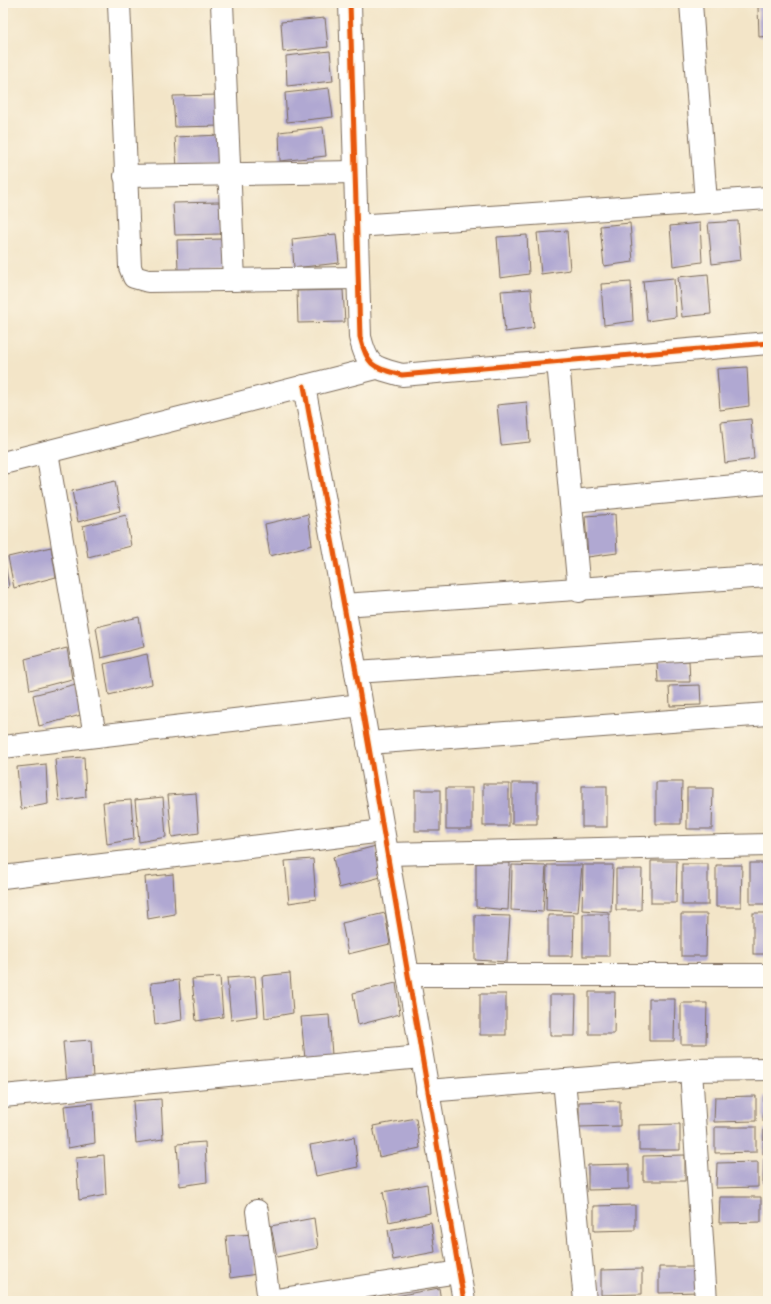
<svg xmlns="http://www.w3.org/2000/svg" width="771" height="1304" viewBox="0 0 771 1304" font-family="Caveat,sans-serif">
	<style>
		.building { fill: #b0a8d2 }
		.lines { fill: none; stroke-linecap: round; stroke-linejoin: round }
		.street-casing { stroke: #7b6b5a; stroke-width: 24 }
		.street { stroke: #fff; stroke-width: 22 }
		.cycleway-casing { stroke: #fcf5e5; stroke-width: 8 }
		.cycleway { stroke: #e8590c; stroke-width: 5 }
	</style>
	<rect width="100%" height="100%" fill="#fcf5e5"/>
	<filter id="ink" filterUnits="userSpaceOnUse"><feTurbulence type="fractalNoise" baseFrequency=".025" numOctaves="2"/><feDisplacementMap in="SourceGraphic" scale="8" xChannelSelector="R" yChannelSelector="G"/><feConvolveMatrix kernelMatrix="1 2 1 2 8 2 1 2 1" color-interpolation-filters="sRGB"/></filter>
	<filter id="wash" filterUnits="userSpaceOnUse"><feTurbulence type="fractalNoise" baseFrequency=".012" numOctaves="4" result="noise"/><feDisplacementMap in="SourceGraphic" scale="16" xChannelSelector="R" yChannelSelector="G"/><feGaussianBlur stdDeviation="0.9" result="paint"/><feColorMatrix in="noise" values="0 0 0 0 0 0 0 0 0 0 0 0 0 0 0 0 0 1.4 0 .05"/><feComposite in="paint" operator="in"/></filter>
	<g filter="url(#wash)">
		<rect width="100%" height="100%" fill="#f3e5c8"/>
		<g id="blocks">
			<!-- building -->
			<g class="building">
				<path d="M768,5V36L759,37L758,7Z"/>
				<path d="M325,18L328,47L283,52L281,22Z"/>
				<path d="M330,51L333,81L287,86L286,56Z"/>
				<path d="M329,88L333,117L287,122L285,93Z"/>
				<path d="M219,95L221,126L175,127L173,96Z"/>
				<path d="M323,127L326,156L280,161L279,132Z"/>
				<path d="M221,135L223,167L177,168L175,137Z"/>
				<path d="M219,202L221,234L175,235L173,203Z"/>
				<path d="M738,221L741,260L712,264L708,223Z"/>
				<path d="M630,223L633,262L604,266L600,226Z"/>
				<path d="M700,223L702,262L673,266L670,226Z"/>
				<path d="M567,231L570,270L541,274L537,233Z"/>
				<path d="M336,234L339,263L294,268L292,239Z"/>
				<path d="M527,235L529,274L500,278L497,237Z"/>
				<path d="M223,239L224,270L178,271L177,240Z"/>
				<path d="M708,274L711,314L682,317L678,277Z"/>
				<path d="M674,278L676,317L647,321L643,281Z"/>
				<path d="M631,282L633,321L604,325L601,284Z"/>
				<path d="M531,289L534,328L505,332L501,291Z"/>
				<path d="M343,290L345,322L298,323L297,291Z"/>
				<path d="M747,367L749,406L720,410L717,369Z"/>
				<path d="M527,402L530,442L501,445L497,405Z"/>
				<path d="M751,419L754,459L725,463L721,422Z"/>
				<path d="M115,481L120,511L78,522L72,491Z"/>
				<path d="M308,514L312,545L270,556L265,524Z"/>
				<path d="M615,514L617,553L588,557L585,516Z"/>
				<path d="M126,515L131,546L88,557L83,526Z"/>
				<path d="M51,547L56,577L14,588L8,557Z"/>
				<path d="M3,557H4L9,587L3,589Z"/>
				<path d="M139,617L144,647L101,658L96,627Z"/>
				<path d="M67,648L72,679L30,690L25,659Z"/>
				<path d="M147,654L152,684L109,695L104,664Z"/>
				<path d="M689,661L690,682H658L657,662Z"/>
				<path d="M76,684L81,715L39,726L33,695Z"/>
				<path d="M700,685L701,705L670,706L669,686Z"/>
				<path d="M84,757L86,797L59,801L55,759Z"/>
				<path d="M46,764L48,804L21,809L17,767Z"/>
				<path d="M656,782H682L681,824H656Z"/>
				<rect x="512" y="783" width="25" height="41"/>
				<rect x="483" y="784" width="26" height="42"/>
				<rect x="582" y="786" width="25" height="41"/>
				<rect x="446" y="788" width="26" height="41"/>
				<path d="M687,788H713L712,829H687Z"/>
				<rect x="415" y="790" width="25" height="41"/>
				<path d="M196,793L199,833L172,837L168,795Z"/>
				<path d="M163,797L166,837L139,842L135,800Z"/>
				<path d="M131,800L134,839L107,844L103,802Z"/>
				<path d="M376,846L381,877L339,888L333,857Z"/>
				<path d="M313,859L316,899L289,903L285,861Z"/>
				<path d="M651,861H677L676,903H651Z"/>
				<path d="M476,863H510L508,910L476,907Z"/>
				<rect x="750" y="863" width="18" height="41"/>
				<rect x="682" y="864" width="26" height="41"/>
				<path d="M512,865L546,866L543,912L511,910Z"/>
				<path d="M547,865H582L578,912L546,910Z"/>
				<path d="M583,865H613L611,912L582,910Z"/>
				<path d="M716,865H742L741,907H716Z"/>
				<path d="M616,869H642L641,910H616Z"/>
				<path d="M173,874L175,914L148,919L145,877Z"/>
				<path d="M385,913L390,944L348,954L342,923Z"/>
				<rect x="753" y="913" width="15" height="41"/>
				<rect x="583" y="914" width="26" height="42"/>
				<path d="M681,914H707L706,956H681Z"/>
				<path d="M475,915L510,916L507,962L475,960Z"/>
				<path d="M548,915H574L573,956H548Z"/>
				<path d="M290,973L293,1013L265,1018L262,976Z"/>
				<path d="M255,976L258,1016L231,1020L227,978Z"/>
				<path d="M220,977L223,1017L196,1021L192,979Z"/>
				<path d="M179,980L182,1020L155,1025L151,983Z"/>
				<path d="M396,983L400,1014L358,1025L353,993Z"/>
				<path d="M589,992H615L614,1034H589Z"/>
				<rect x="480" y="994" width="26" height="41"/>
				<path d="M550,995H576L575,1036H550Z"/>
				<path d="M649,999H675L674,1041H649Z"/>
				<path d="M681,1003H707L706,1044H681Z"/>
				<path d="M329,1015L332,1055L305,1059L301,1017Z"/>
				<path d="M91,1040L93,1079L67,1084L63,1042Z"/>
				<path d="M756,1096V1121L714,1122L715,1097Z"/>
				<path d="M764,1096H768V1121H763Z"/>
				<path d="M161,1099L163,1139L136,1143L133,1101Z"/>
				<path d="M620,1101V1126L579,1127V1102Z"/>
				<path d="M93,1103L95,1143L68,1148L64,1106Z"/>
				<path d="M416,1118L420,1148L379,1157L373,1126Z"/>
				<path d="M680,1124V1150H639V1125Z"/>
				<path d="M715,1127H756V1152L715,1153Z"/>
				<path d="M764,1129H768V1154H763Z"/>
				<path d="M354,1137L358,1167L316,1176L310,1145Z"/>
				<path d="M205,1142L207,1182L180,1186L177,1144Z"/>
				<path d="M104,1155L106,1195L79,1200L76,1158Z"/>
				<path d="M685,1155V1181H643V1156Z"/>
				<path d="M764,1159H768V1184H763Z"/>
				<path d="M758,1162V1187L716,1188L717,1163Z"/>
				<path d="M629,1164V1189L588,1190V1165Z"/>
				<path d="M427,1184L430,1213L389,1222L383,1192Z"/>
				<path d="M720,1197H761V1222L719,1223Z"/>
				<path d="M635,1205V1230L594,1231V1206Z"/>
				<path d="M314,1218L318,1248L277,1257L271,1226Z"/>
				<path d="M431,1222L435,1252L393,1260L388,1230Z"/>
				<path d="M254,1234L257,1274L230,1278L226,1236Z"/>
				<path d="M659,1267H700V1292L659,1293Z"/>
				<path d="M642,1269V1294L601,1295V1270Z"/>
				<path d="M439,1288L441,1301H396V1296Z"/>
			</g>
		</g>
	</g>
	<g filter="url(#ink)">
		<use href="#blocks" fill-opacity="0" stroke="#7b6b5a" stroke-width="1"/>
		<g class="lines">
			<!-- street casing -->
			<g class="street-casing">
				<g id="street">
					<path d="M119,3L130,267L134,277L148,281L358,278"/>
					<path d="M222,3L234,280"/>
					<path d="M350,3L360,337C368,368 373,367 402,375L768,343"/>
					<path d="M691,3L706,202"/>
					<path d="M125,176L355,172"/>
					<path d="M356,226L768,198"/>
					<path d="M558,362L579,591"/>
					<path d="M304,386L356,672L464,1301"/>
					<path d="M47,452L95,736"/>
					<path d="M3,463L376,368"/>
					<path d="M572,501L768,483"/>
					<path d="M343,605L768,576"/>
					<path d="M356,672L768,644"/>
					<path d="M368,743L768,714"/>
					<path d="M3,747L361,705"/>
					<path d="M387,854L768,845"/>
					<path d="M3,877L383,831"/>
					<path d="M408,975H768"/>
					<path d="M691,1070L706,1301"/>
					<path d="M564,1080L585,1301"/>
					<path d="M427,1091L691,1070L768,1069"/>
					<path d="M3,1096L421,1057"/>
					<path d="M257,1211L269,1301"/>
					<path d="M269,1301L459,1272"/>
				</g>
			</g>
			<!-- street -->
			<use href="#street" class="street"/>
			<!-- cycleway casing -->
			<g class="cycleway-casing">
				<g id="cycleway">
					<path d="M350,3L360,337C368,368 373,367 402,375L768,343"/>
					<path d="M304,386L356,672L464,1301"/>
				</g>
			</g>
			<!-- cycleway -->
			<use href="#cycleway" class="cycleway"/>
		</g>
	</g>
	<!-- margin -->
	<rect width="771" height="1304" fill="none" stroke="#fcf5e5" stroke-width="16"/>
</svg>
